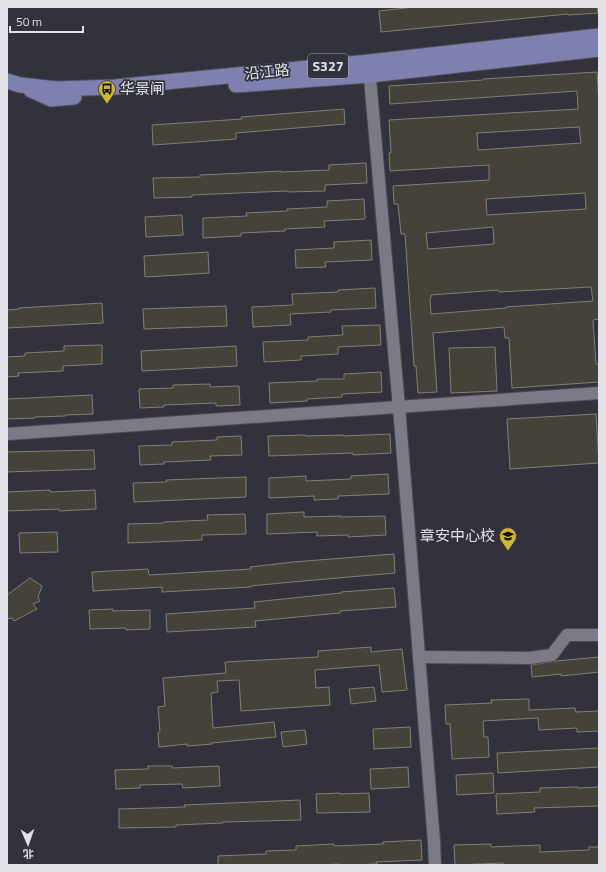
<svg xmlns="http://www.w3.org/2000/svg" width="606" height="872" viewBox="0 0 606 872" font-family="'Titillium Web','Noto Sans SC',sans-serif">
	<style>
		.building { fill: #444239; stroke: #828076; fill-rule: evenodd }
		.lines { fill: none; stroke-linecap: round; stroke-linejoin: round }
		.minor-casing { stroke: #4d4d55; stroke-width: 14 }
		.major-casing { stroke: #4d4d55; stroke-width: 17 }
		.minor { stroke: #7a7b86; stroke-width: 12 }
		.major { stroke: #7f80af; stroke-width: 15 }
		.labels { text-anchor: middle; stroke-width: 3.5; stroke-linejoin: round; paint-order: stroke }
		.shield { fill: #31323b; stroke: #acacb3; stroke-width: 1 }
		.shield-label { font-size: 14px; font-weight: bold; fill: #e1e1e7 }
		.street-label { font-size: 15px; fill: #e1e1e7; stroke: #31323b }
		.poi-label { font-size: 15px; fill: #e1e1e7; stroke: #31323b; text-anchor: start }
	</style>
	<rect width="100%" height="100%" fill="#31323b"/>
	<!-- building -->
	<g class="building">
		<path d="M414,7H597L598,13L568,15V14L381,32L379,11Z"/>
		<path d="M597,72L599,101V319L593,320L596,364H599V382L512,388L509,338H505L504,327L433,333L437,392L418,393L416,366H414L405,234H401L398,204H394L393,186L489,180V165L390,171L389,153H391L389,120L578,109L577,91L390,104L389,86L483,80V79ZM579,127L581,143L478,150L477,133ZM585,193L586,209L487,215L486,199ZM493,227L494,244L428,249L426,233ZM591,287L593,301L506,307V308L431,314L430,299L431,298V295L498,290L499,292Z"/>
		<path d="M344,109L345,124L236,133V139L153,145L152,125L242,119L241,117Z"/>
		<path d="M366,163L367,183L325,185V191L288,192L287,191L192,195V197L154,198L153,178L200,177V175L244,173L281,171V172L329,170V165Z"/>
		<path d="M364,199L365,219L324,221L325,227L285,229V231L241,233V236L203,238V218L247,216L246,213L287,211V209L327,207V201Z"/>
		<path d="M182,215L183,235L146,237L145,217Z"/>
		<path d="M371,240L372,260L325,262L326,267L296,268L295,250L334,248V242Z"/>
		<path d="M208,252L209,273L179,275L145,277L144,256Z"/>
		<path d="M375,288L376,308L331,310V312L290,314L291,325L253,327L252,307L293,305L292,294L338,292V290Z"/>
		<path d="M102,303L103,323L7,328V310L19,309V308Z"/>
		<path d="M226,306L227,326L144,329L143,309Z"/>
		<path d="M380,325L381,345L338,347V354L301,356V360L264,362L263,342L308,340V337L343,335L342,326Z"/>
		<path d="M102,345V364L63,366V371L18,373L19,376L7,377V357L25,356V353L64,351V346Z"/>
		<path d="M236,346L237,366L142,371L141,351Z"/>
		<path d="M495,347L497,391L451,393L449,348Z"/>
		<path d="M381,372L382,392L342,394V397L307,399V401L270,403L269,383L317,381V379H344V374Z"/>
		<path d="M210,384V387L239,386L240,405L216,406V403L164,405V407L140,408L139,389L173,388V385Z"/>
		<path d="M92,395L93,414L65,415V416L35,417V418L7,419V399Z"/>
		<path d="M596,414L599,463L510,469L507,419Z"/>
		<path d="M390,434L391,453L353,455V453L269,456L268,436L305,435L306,436L343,435V436Z"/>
		<path d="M241,436L242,455L210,456L211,460L164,462V464L140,465L139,446L172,445V442L217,440V437Z"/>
		<path d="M94,450L95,469L7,472V452Z"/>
		<path d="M388,474L389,494L338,496V499L314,500V496L269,498V478L306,476V481L351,479V476Z"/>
		<path d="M246,477V497L134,502L133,483L167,482L166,480Z"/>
		<path d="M50,490V492L95,490L96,509L59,511V509L7,511V492Z"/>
		<path d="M304,512V517L341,516V517L385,516L386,535L348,537V535L317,536V532L267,534V514Z"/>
		<path d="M245,514L246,534L202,535V540L128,543V524L164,523V522L208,520L207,515Z"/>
		<path d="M57,532L58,552L20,553L19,533Z"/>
		<path d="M394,554L395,573L292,582L251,586V587L162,592V587L93,591L92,572L148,569L149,575L251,569L250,567L293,562Z"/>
		<path d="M30,578L42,586L38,597L40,601L33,604L37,609L14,621L12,618L7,619V595Z"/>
		<path d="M394,588L396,607L340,611V613L255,621L256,627L167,632L166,614L255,608L254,602L341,593V592Z"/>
		<path d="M113,609V611L150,610V629L126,630V628L90,629L89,610Z"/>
		<path d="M371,647V652L402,649L407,690L382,692L379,665L315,670L316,688L329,687L330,705L241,711L239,680L217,681L218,692L211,693L213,728L274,722L276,737L211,743L212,744L187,746V744L159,747L158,733L160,732L158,707L165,706L163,678L226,673L225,662L318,657V651Z"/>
		<path d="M599,657V672L561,676V674L532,677L531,665L556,661Z"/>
		<path d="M374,687L376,701L351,704L349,689Z"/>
		<path d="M529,699V710L575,708L576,712L599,711V731L577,732V728L539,730L538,718L483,721L484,737H488L489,757L452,759L450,724H446L445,705L492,703L491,700Z"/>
		<path d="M410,727L411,747L374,749L373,729Z"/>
		<path d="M305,730L307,744L283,747L281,732Z"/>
		<path d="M599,748V767L498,773L497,753Z"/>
		<path d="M148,766H172V768L219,766L220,786L183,788L182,784L140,785V788L116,789L115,770L148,769Z"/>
		<path d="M408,767L409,787L371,789L370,769Z"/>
		<path d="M493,773L494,793L457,795L456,775Z"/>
		<path d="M578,787V788L599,787V806L534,808L535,812L497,814L496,794L540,792V788Z"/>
		<path d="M340,793V794L369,793L370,812L317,813L316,794Z"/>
		<path d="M300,800L301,820L223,822V823L176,825V827L119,828V809L185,807L184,805Z"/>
		<path d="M421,840L422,860L376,862L377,864L351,865H339V864L319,865H218V856L266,854V851L296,850V846L334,844V846L383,844V842Z"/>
		<path d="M491,844V847L540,845V852L589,850V847H599V865H503V863L455,865L454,845Z"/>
	</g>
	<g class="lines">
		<!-- minor casing -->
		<g class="minor-casing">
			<g id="minor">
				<path d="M369,67L399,407L434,842L435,865"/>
				<path d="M7,434L599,393"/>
				<path d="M419,657L529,658L552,655L567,635H599"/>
			</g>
		</g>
		<!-- major casing -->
		<g class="major-casing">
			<g id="major">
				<path d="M7,81L20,85L57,89L115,87L369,62L599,36"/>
				<path d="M236,85L370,75L599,49"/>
				<path d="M31,90L51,99L74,97"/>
			</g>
		</g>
		<!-- minor -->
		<use href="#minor" class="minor"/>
		<!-- major -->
		<use href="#major" class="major"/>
	</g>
	<!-- icons -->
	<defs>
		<g id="bus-pin" transform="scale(0.9)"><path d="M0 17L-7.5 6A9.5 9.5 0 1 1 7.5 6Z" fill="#d0b736" stroke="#31323b"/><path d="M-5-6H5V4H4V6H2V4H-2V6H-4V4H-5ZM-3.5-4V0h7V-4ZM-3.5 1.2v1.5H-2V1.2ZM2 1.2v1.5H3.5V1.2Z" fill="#111"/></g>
		<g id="school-pin" transform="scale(0.9)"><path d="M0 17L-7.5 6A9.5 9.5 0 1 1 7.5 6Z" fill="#d0b736" stroke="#31323b"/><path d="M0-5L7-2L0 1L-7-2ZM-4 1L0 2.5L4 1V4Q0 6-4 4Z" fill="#111"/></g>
	</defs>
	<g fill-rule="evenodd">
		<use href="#bus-pin" x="107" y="89"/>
		<use href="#school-pin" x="508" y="536"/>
	</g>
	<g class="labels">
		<!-- shield labels -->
		<rect class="shield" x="308" y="54" width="40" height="24" rx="3"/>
		<g class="shield-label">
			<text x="328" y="71">S327</text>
		</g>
		<!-- street labels -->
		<g class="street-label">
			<text transform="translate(267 72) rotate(-6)" y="5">沿江路</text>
		</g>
		<!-- poi labels -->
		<g class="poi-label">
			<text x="120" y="94">华景闸</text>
			<text x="495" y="541" text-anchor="end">章安中心校</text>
		</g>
	</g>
	<!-- border -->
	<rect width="606" height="872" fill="none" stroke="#e1e1e7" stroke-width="16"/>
	<!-- north arrow -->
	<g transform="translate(28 844) rotate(178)" stroke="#31323b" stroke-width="3" paint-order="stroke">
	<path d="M0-3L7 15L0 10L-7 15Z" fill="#e1e1e7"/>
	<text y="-6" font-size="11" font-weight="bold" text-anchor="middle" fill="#e1e1e7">北</text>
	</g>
	<!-- scale -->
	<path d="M10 26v6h73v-6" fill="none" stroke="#e1e1e7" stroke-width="2"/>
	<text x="16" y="26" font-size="12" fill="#e1e1e7" stroke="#31323b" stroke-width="3" paint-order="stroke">50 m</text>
</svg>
